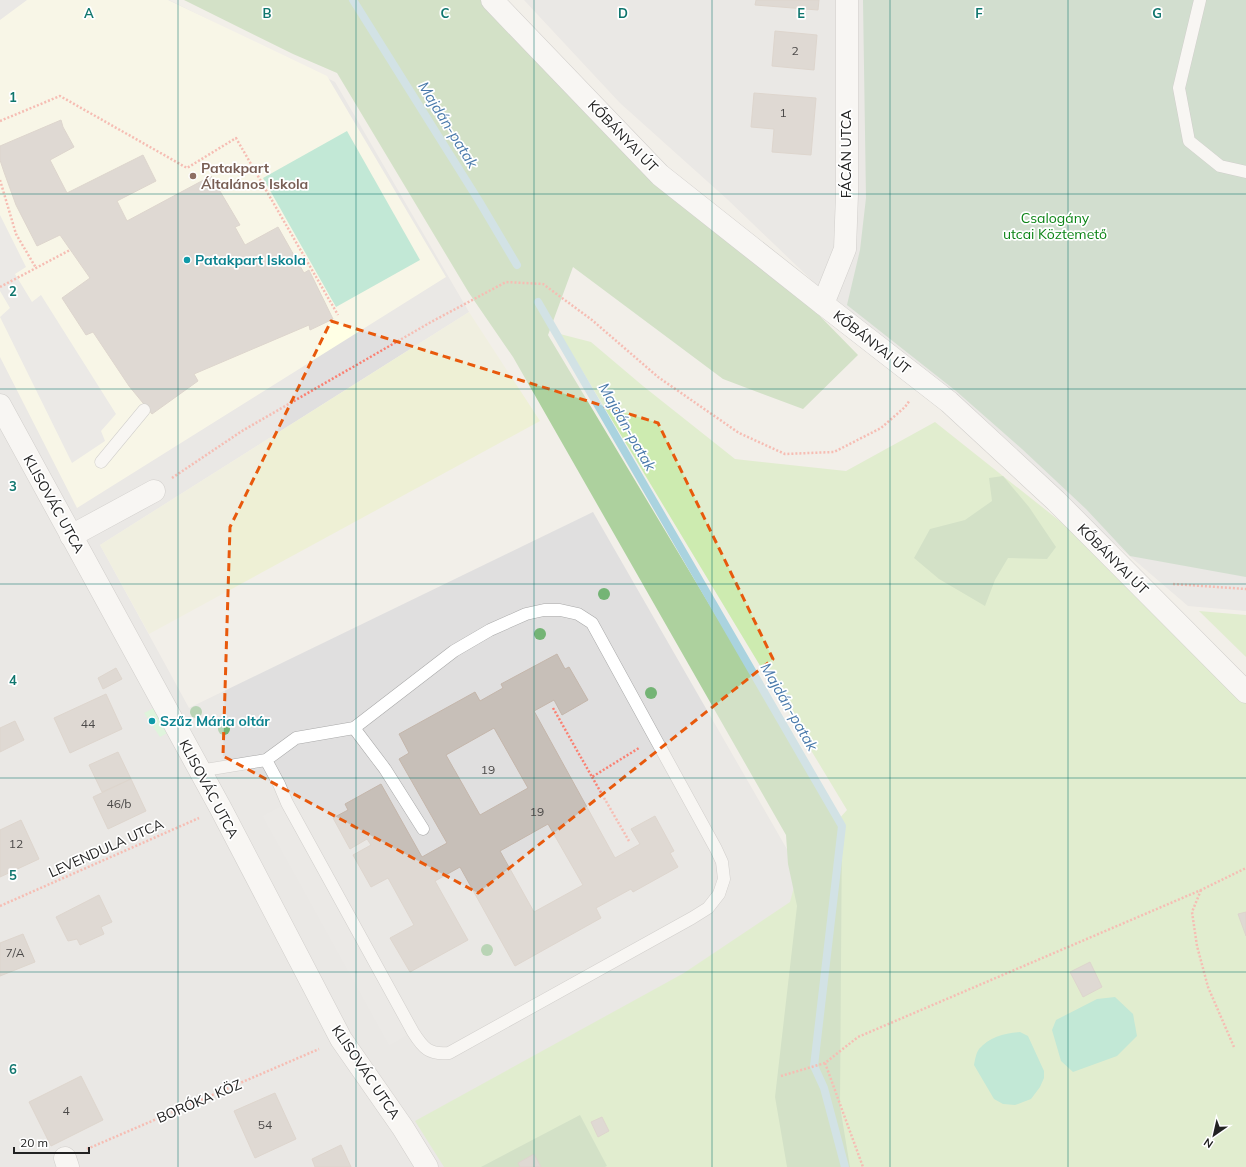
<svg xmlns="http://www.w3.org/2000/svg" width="1246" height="1167" viewBox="0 0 1246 1167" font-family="Mulish,sans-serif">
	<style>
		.residential { fill: #e0dfdf }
		.education { fill: #ffffe5 }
		.farmland { fill: #eef0d5 }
		.grass { fill: #cdebb0 }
		.forest { fill: #add19e }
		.cemetery { fill: #aacbaf }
		.park { fill: #c8facc }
		.pitch { fill: #88e0be }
		.parking { fill: #e2e2e2 }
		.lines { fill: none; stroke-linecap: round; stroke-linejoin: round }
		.stream { stroke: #aad3df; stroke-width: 8 }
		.building { fill: #c7bfb8; stroke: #c4b6ab; fill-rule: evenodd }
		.service-casing { stroke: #a9a9a9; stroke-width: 13 }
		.minor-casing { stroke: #a9a9a9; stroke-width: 23 }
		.path { stroke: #fa8072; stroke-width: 2.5; stroke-dasharray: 2 2; stroke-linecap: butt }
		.service { stroke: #fff; stroke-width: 12 }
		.minor { stroke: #fff; stroke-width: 22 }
		.tree { fill: #74b475 }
		.marked { fill: none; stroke: #e8590c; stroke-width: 3; stroke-dasharray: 8 5; stroke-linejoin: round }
		.grid { fill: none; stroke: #0f766e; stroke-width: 1; stroke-opacity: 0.55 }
		.education-dot { fill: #8d6e63; stroke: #fff; stroke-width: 1.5 }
		.culture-dot { fill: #0f9aa8; stroke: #fff; stroke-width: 1.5 }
		.labels { text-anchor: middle; stroke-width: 3.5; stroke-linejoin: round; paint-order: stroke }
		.number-label { font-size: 12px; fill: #4b4948 }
		.street-label { font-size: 14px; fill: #222; stroke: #fff }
		.education-label { font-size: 14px; font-weight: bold; fill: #785e54; stroke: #fff; text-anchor: start }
		.park-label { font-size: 14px; fill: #0c8416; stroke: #fff }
		.culture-label { font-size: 14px; font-weight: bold; fill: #0d838f; stroke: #fff; text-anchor: start }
		.water-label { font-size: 15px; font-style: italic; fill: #4a7aab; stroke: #fff }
		.grid-label { font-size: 13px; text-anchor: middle; font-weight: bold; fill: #0f766e; stroke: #fff; stroke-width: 3.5; stroke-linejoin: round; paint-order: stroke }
	</style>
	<rect width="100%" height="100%" fill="#f2efe9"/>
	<!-- residential -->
	<g class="residential">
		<path d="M0,0H169L335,82L469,312L100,545L189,708L593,512L792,858L807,1167H0Z"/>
		<path d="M524,0H1246V611L1188,606L846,313L727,199L620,103Z"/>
	</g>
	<!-- education -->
	<path class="education" d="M27,0H168L327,76L446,277L77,508L0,357V20Z"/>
	<!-- farmland -->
	<path class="farmland" d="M469,312L540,421L149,634L100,545Z"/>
	<!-- grass -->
	<g class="grass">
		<path d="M560,334L591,342L643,386L735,459L846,471L935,422L1066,526L1246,697V1167H444L415,1121L684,973L790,902L801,861L847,810Z"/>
		<path d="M1199,611L1246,615V657Z"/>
	</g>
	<!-- forest -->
	<g class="forest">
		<path d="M184,0H492L815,311L858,355L803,409L723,379L573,267L548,335L842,826L840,1106L850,1167H787L775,1097L797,906L788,864L786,835L513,357L469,293L337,73L293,54Z"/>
		<path d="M1003,476L1029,507L1056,547L1047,559L1008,558L995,580L985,606L939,579L914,558L930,529L965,520L992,501L989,478Z"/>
		<path d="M580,1115L607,1166L605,1167H481Z"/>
	</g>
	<!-- cemetery -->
	<path class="cemetery" d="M863,0H1246V577L1130,556L1086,509L1022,449L956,391L847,305L860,250L866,198Z"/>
	<!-- park -->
	<path class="park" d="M156,707L169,732L160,737L144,713Z"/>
	<!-- pitch -->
	<g class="pitch">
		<path d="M347,131L420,260L336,307L263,178Z"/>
		<path d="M1115,997L1133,1014L1137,1036L1117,1056L1073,1072L1061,1061L1052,1030L1056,1020L1097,999Z"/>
		<path d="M1020,1032L1028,1036L1044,1071V1078L1040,1087L1031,1099L1015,1105L1003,1104L994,1099L974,1065C975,1060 976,1053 979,1049C989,1037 1005,1033 1020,1032Z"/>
	</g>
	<!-- parking -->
	<g class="parking">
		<path d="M0,215L26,267L15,274L32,302L41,295L116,414L101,431L105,441L72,463L0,317L10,308L0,291Z"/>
		<path d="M287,803L413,1032L389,1046L262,816Z"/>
	</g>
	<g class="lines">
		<!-- stream -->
		<g class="stream">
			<path d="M353,0L479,201L517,265"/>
			<path d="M538,302L842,826L814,1066L824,1088L845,1167"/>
		</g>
	</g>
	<!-- building -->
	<g class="building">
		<path d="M756,0H819L818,10L755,5Z"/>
		<path d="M775,31L817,35L814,70L772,66Z"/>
		<path d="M754,93L816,98L811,155L772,152L774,129L751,127Z"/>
		<path d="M61,120L63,127L74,147L50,160L67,193L143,155L156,181L117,201L127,221L211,176L240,225L235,227L245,245L278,227L304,273L309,270L333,319L310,330L309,325L194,374L198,381L152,414L129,386L93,332L86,335L62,298L90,278L60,235L37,246L16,205L4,172L0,160V146Z"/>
		<path d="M557,654L565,669L569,667L588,700L562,715L554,700L534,711L615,858L640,844L631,829L655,816L674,851L670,853L678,867L633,892L631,889L596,908L601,918L515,966L460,867L435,881L468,940L410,972L390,938L414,925L388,878L371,887L353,855L371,845L367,839L350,849L333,818L348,810L345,804L381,784L422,857L447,843L399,759L409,753L399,734L475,692L480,701L503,688L501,684ZM494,728L528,788L480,815L446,755ZM548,824L583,885L534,912L500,851Z"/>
		<path d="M116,668L122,679L103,689L98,678Z"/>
		<path d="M106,694L122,729L70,753L54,718Z"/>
		<path d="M15,721L24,740L0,752V728Z"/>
		<path d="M118,752L131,779L102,792L89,765Z"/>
		<path d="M131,779L146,811L108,829L93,797Z"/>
		<path d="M21,820L39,859L0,877V830Z"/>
		<path d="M99,895L112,922L101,927L104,934L80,945L77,939L68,941L56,917Z"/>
		<path d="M1246,912V936L1238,914Z"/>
		<path d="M23,934L35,962L0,976V943Z"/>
		<path d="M1090,962L1102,987L1083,997L1070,972Z"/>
		<path d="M81,1076L103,1120L51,1146L29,1102Z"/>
		<path d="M275,1093L296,1139L255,1158L234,1111Z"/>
		<path d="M602,1117L609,1131L598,1137L591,1122Z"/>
		<path d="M341,1145L351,1167H315L312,1159Z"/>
		<path d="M534,1154L541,1167H520L518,1163Z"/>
	</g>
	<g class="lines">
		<!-- service casing -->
		<g class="service-casing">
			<g id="service">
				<path d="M1200,0L1179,88L1189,141L1220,166L1246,172"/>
				<path d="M101,462L144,410"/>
				<path d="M354,728L385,769L423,829"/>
				<path d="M199,771L266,760L296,738L354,728L454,651L490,630L526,614L544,610H560L578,614L592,623L716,849L722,862L724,879L719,894L708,908L692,918L449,1053C429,1055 423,1048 413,1032L287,803L279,784L266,760"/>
			</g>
		</g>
		<!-- minor casing -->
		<g class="minor-casing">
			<g id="minor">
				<path d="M492,0L660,175L823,304L949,402L1056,501L1246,692"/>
				<path d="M823,304L845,249L847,194V0"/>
				<path d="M0,405L221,809L341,1039L403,1128L427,1167"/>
				<path d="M71,536L154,491"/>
				<path d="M65,1158L68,1167"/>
			</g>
		</g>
		<!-- path -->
		<g class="path">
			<path d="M0,121L60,96L187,168L236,138L338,315"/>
			<path d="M0,180L16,234L36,268"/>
			<path d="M0,287L70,250"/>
			<path d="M172,478L242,431L431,322L506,282L543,284L592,320L658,377L739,433L785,454L834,452L881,428L905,407L910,400"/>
			<path d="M1173,584L1246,589"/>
			<path d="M553,708L592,777L639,748"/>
			<path d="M592,777L629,841"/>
			<path d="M1201,890L1192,912L1197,946L1208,987L1234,1047"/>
			<path d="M0,906L199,818"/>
			<path d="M825,1063L863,1167"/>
			<path d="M781,1076L825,1063L858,1037L1201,890L1246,868"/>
			<path d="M87,1149L319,1049"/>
		</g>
		<!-- service -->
		<use href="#service" class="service"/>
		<!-- minor -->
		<use href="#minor" class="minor"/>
	</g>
	<!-- trees -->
	<g class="tree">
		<circle cx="604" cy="594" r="6"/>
		<circle cx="540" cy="634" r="6"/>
		<circle cx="651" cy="693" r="6"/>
		<circle cx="196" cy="712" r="6"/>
		<circle cx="224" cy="729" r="6"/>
		<circle cx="487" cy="950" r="6"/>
	</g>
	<!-- marked area -->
	<path d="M0 0H1246V1167H0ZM331,321L658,423L773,659L478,893L223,756L230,527Z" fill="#f2efe9" fill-opacity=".55" fill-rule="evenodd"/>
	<path class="marked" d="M331,321L658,423L773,659L478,893L223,756L230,527Z"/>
	<!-- grid -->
	<path class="grid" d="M178,0V1167M356,0V1167M534,0V1167M712,0V1167M890,0V1167M1068,0V1167M0,194H1246M0,389H1246M0,584H1246M0,778H1246M0,972H1246"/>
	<!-- markers -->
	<circle class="education-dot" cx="193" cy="176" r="4"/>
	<g class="culture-dot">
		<circle cx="187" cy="260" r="4"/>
		<circle cx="152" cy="721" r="4"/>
	</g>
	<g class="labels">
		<!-- number labels -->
		<g class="number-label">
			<text x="795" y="55">2</text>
			<text x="783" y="117">1</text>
			<text x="88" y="728">44</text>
			<text x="488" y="774">19</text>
			<text x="119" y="808">46/b</text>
			<text x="537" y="816">19</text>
			<text x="16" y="848">12</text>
			<text x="15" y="957">7/A</text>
			<text x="66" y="1115">4</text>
			<text x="265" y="1129">54</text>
		</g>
		<!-- street labels -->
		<g class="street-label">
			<text transform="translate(623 136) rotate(46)" y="5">KŐBÁNYAI ÚT</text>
			<text transform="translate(846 154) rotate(-90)" y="5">FÁCÁN UTCA</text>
			<text transform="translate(872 342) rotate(38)" y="5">KŐBÁNYAI ÚT</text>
			<text transform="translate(54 504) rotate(61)" y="5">KLISOVÁC UTCA</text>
			<text transform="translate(1113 559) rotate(45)" y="5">KŐBÁNYAI ÚT</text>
			<text transform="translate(209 789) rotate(62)" y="5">KLISOVÁC UTCA</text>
			<text transform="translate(106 848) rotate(-24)" y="5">LEVENDULA UTCA</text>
			<text transform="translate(366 1072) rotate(56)" y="5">KLISOVÁC UTCA</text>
			<text transform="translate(199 1101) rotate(-23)" y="5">BORÓKA KÖZ</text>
		</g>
		<!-- education labels -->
		<g class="education-label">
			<text x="201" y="173">Patakpart<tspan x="201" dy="16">Általános Iskola</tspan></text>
		</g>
		<!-- park labels -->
		<g class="park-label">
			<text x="1055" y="223">Csalogány<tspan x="1055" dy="16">utcai Köztemető</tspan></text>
		</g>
		<!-- culture labels -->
		<g class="culture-label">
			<text x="195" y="265">Patakpart Iskola</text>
			<text x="160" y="726">Szűz Mária oltár</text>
		</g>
		<!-- water labels -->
		<g class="water-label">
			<text transform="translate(448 125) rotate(58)" y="5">Majdán-patak</text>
			<text transform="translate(627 427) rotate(60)" y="5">Majdán-patak</text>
			<text transform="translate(789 707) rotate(60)" y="5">Majdán-patak</text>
		</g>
	</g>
	<g class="grid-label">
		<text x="89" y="18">A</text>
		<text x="267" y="18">B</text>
		<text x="445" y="18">C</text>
		<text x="623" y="18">D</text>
		<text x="801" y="18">E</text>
		<text x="979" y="18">F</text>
		<text x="1157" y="18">G</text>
		<text x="13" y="102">1</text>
		<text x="13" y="296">2</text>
		<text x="13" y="491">3</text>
		<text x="13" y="685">4</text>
		<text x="13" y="880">5</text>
		<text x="13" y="1074">6</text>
	</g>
	<!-- north arrow -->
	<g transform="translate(1214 1135) rotate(214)" stroke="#ffffff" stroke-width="3" paint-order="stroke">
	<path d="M0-3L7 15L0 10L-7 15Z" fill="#222222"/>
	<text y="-6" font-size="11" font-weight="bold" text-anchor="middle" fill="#222222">N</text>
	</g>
	<!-- scale -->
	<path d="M14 1147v6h75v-6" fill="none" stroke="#222222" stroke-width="2"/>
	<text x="20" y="1147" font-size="12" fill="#222222" stroke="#ffffff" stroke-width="3" paint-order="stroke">20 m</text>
</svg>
